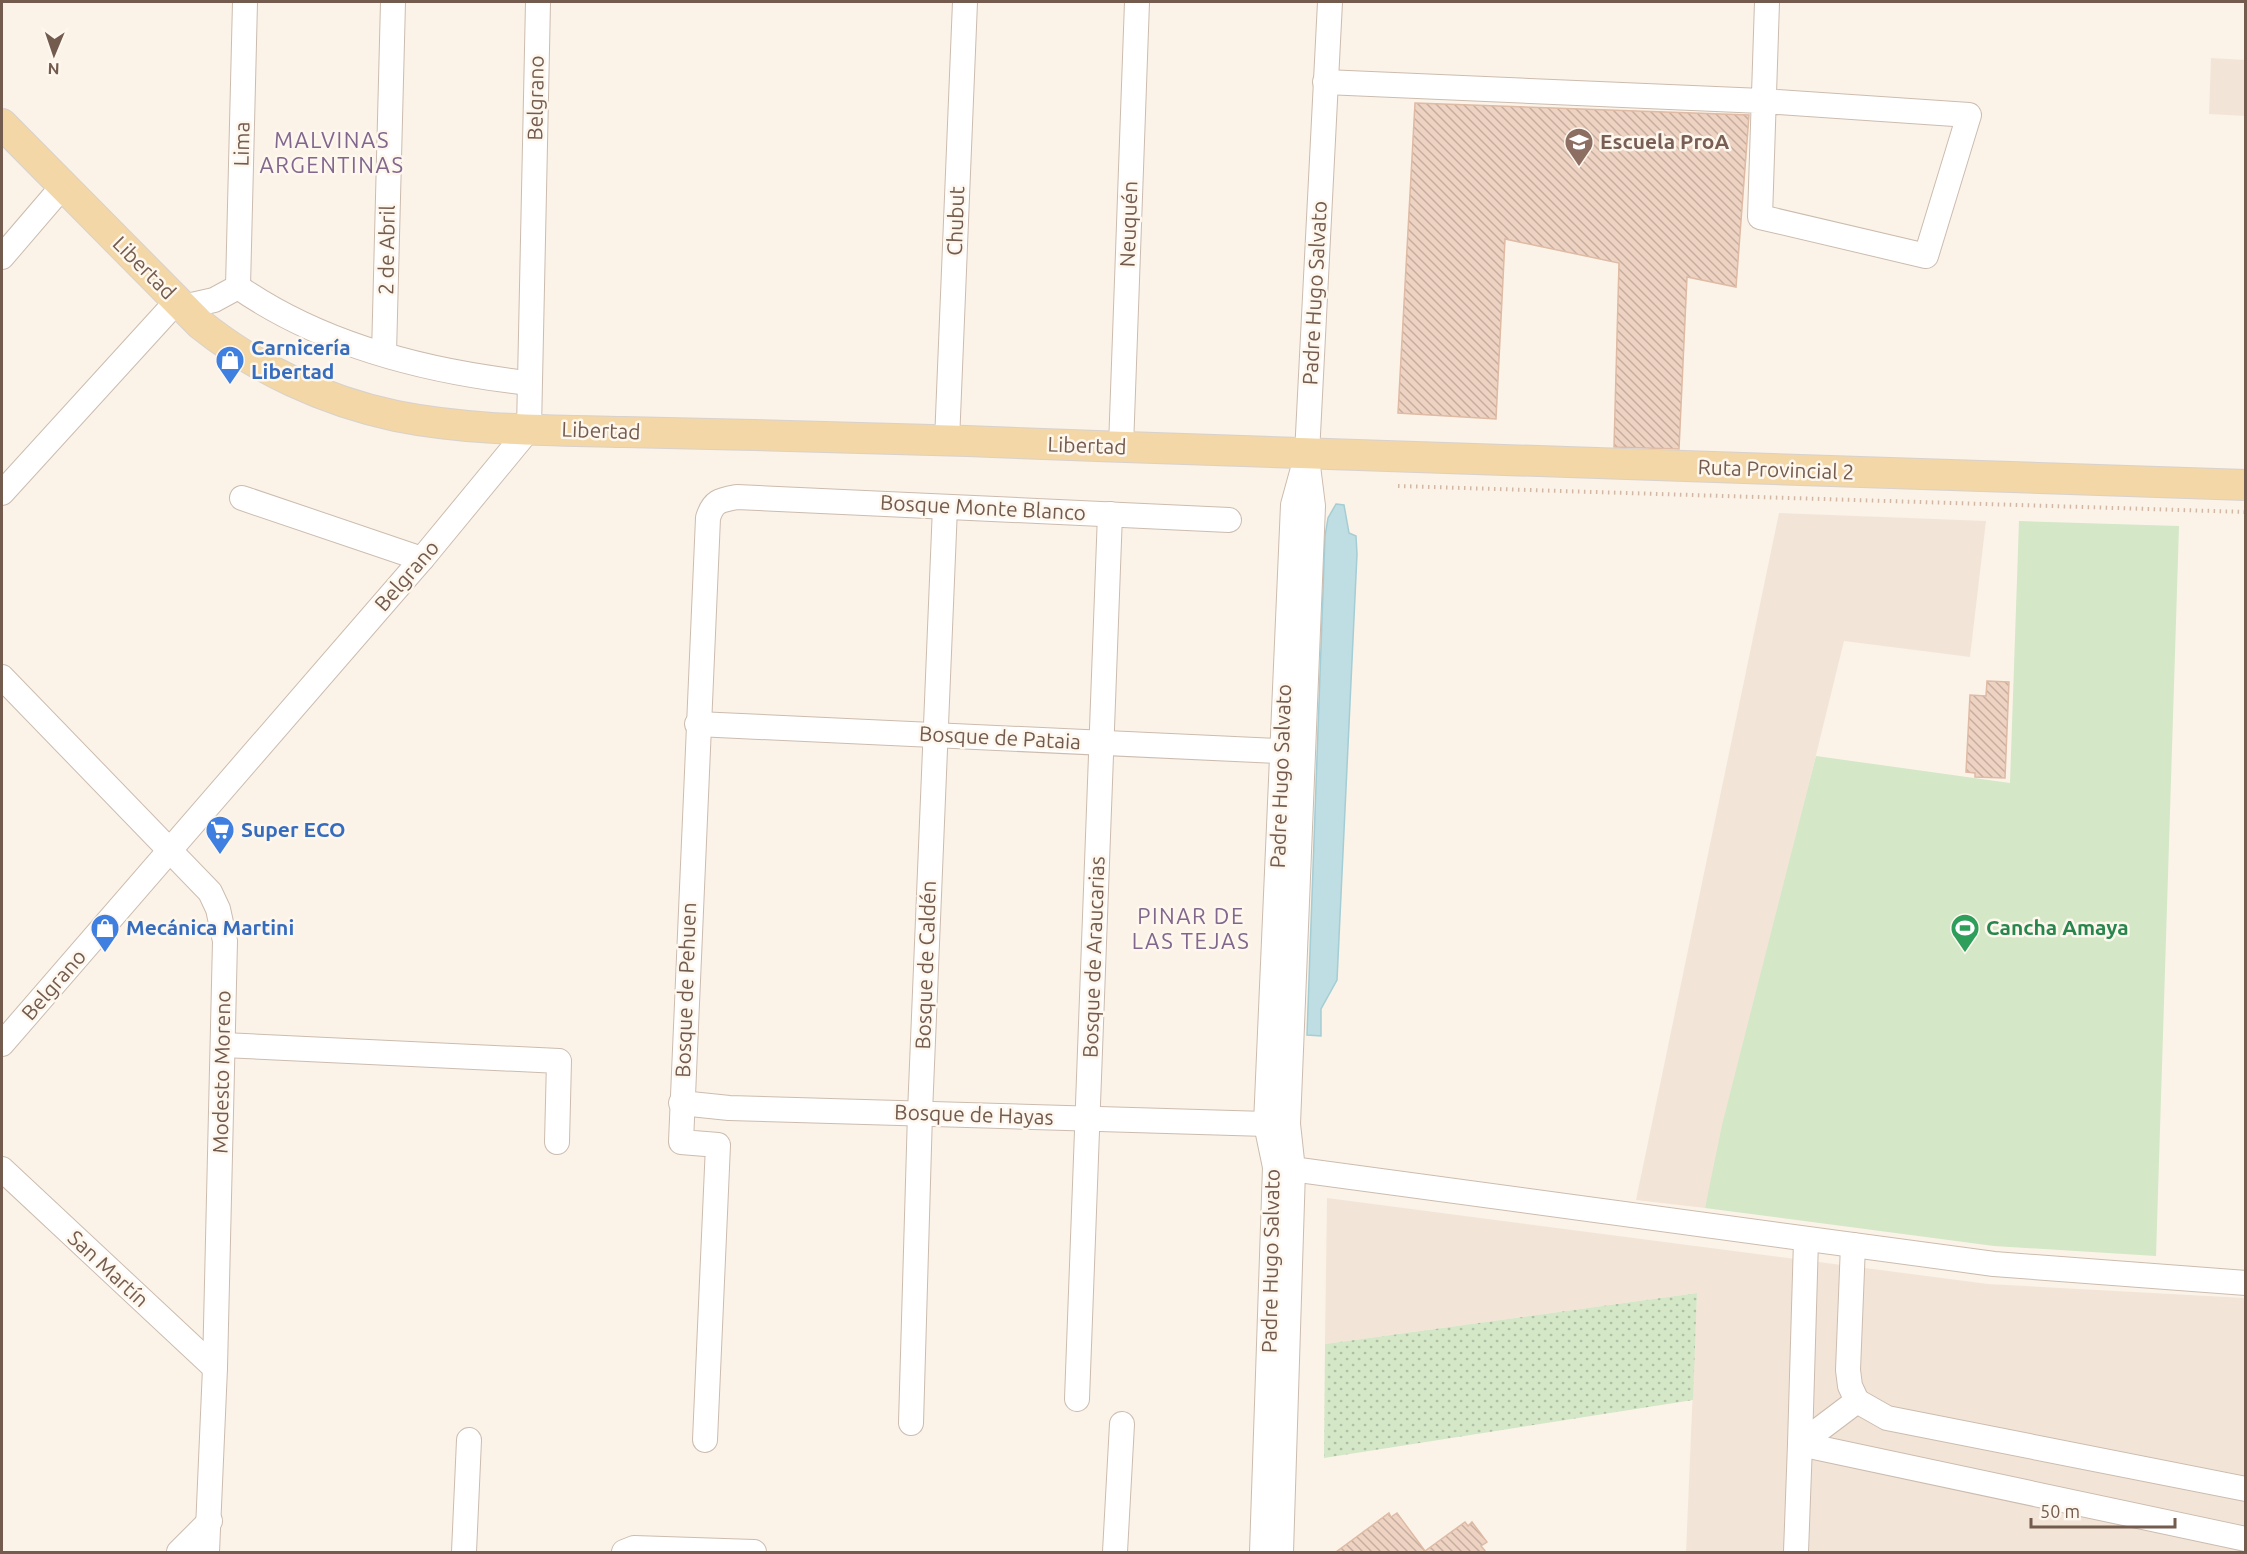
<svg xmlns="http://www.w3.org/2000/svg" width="2247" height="1554" viewBox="0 0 2247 1554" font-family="Ubuntu,sans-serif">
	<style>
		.residential { fill: #f2e5d7 }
		.green { fill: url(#green-dots) }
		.pitch { fill: #d4e7c7 }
		.water { fill: #bedee3; stroke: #a5cdd4; stroke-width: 1.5 }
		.building { fill: url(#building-back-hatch); stroke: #dfbaa4; stroke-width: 1.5 }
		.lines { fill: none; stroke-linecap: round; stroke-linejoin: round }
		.minor-casing { stroke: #ccbcaf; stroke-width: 26 }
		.major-casing { stroke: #d8d1cd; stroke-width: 32 }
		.path { stroke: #d3b7a5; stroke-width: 4; stroke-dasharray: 1.5 4.5; stroke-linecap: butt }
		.minor { stroke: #fff; stroke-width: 24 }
		.major { stroke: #f3d7a6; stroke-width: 30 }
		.labels { text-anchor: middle; stroke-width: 5; stroke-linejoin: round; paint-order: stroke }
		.street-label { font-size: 21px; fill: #735b4e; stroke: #fef7ee }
		.education-label { font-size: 21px; font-weight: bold; fill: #785e54; stroke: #fef7ee; text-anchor: start }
		.shop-label { font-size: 21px; font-weight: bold; fill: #366cbe; stroke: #fef7ee; text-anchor: start }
		.leisure-label { font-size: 21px; font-weight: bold; fill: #27864d; stroke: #fef7ee; text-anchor: start }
		.neighbourhood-label { font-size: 22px; letter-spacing: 1.5px; fill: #81668e; stroke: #fef7ee }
	</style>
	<defs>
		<pattern id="green-dots" width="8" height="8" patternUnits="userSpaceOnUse" patternTransform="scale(1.5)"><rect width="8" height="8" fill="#d4e7c7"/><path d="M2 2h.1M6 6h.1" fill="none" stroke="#b0bea4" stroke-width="1.8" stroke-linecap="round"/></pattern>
		<pattern id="building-back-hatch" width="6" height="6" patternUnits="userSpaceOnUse" patternTransform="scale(1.5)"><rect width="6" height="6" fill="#eed3c2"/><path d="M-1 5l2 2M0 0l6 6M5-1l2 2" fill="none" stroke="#c5aea0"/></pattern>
	</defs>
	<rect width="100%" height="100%" fill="#fbf3e8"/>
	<!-- residential -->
	<g class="residential">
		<path d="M2211,58L2245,60V116L2209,114Z"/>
		<path d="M1779,513L1986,521L1970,657L1844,641L1705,1208L1636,1200Z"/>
		<path d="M1327,1198L1988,1284L2245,1298V1552H1686L1697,1293L1325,1344Z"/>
	</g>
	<!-- green -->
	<path class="green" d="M1697,1293L1693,1400L1324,1458L1325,1344Z"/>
	<!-- pitch -->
	<path class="pitch" d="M2019,521L2179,526L2156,1256L1994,1246L1705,1208L1722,1125L1816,756L2010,783Z"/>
	<!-- water -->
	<path class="water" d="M1336,504L1344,505L1349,533L1356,536L1357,554L1337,980L1321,1009V1036L1307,1035L1325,536L1328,518Z"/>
	<!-- building -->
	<g class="building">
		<path d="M1415,103L1749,115L1736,287L1687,277L1679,449L1614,447L1619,263L1505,239L1496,419L1398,413Z"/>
		<path d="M1987,681L2009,682L2005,778L1975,777V773L1966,772L1970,695L1986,696Z"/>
		<path d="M1389,1513L1391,1517L1397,1513L1425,1551L1465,1522L1468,1526L1472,1522L1487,1542L1481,1546L1486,1552H1336Z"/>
	</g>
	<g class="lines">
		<!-- minor casing -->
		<g class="minor-casing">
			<g id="minor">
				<path d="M1325,82L1762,101L1969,115L1926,256L1760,217L1767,2"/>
				<path d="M2,257L62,187"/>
				<path d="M238,287C323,346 428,372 529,383"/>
				<path d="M238,287L245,2"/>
				<path d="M183,307L214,300L238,287"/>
				<path d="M384,354L393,2"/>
				<path d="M947,441L965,2"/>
				<path d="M1121,447L1137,2"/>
				<path d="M2,493L177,301"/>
				<path d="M242,498L422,559"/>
				<path d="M2,677L210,892L218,909L225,941L215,1368L207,1552"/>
				<path d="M697,724L1298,752"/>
				<path d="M2,1044L422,559L529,429L538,2"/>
				<path d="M223,1045L559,1061L557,1142"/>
				<path d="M681,1103L729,1108L1266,1124"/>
				<path d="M1277,1167L1994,1264L2246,1283"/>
				<path d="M2,1169L215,1368"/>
				<path d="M1806,1240L1800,1444L2246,1539"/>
				<path d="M1077,1399L1110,514"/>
				<path d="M1857,1401L1887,1418L2246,1489"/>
				<path d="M911,1423L920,1113L945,507"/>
				<path d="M705,1440L718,1145L681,1142L708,518C713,501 720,500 737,497L1229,520"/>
				<path d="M179,1552L210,1521"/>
				<path d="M464,1552L469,1440"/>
				<path d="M624,1552L634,1548L754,1552"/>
				<path d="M1115,1552L1122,1424"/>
				<path d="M1262,1552L1275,1167L1266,1124L1293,505L1307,454L1330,2"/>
				<path d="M1281,1552L1293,1170L1288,1124L1313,506L1308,466"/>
				<path d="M1796,1552L1800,1444L1857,1401L1850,1386L1848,1370L1853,1245"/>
			</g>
		</g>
		<!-- major casing -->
		<g class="major-casing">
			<path id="major" d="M2,124L200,324C256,369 325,401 396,416C471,431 548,430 624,432C738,435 853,437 967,441C1393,458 1819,472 2246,485"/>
		</g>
		<!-- path -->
		<path class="path" d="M1398,486L2246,512"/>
		<!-- minor -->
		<use href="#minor" class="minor"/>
		<!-- major -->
		<use href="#major" class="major"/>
	</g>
	<!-- icons -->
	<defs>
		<g id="school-pin" transform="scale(1.5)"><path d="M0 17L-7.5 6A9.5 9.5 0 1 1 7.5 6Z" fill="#8d6e63" stroke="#fef7ee"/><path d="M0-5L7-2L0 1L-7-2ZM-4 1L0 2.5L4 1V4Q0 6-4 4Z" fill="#fff"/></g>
		<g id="shop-pin" transform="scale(1.5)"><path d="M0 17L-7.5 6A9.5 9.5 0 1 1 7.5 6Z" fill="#3f7fe0" stroke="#fef7ee"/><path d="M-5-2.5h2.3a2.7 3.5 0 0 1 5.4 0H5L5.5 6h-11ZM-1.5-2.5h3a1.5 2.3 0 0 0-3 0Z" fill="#fff"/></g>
		<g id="supermarket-pin" transform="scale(1.5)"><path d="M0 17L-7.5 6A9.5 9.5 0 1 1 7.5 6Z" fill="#3f7fe0" stroke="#fef7ee"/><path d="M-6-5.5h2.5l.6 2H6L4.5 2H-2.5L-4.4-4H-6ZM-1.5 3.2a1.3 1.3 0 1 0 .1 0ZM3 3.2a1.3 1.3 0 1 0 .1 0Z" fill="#fff"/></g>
		<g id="stadium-pin" transform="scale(1.5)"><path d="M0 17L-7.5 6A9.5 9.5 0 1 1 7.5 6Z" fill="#2e9e5b" stroke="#fef7ee"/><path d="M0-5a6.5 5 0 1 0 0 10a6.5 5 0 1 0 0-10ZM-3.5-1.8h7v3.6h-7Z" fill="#fff"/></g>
	</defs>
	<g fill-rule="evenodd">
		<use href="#school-pin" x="1579" y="142"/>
		<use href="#shop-pin" x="230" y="360"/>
		<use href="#supermarket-pin" x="220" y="830"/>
		<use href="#shop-pin" x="105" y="928"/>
		<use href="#stadium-pin" x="1965" y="928"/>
	</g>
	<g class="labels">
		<!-- street labels -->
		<g class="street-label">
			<text transform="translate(536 98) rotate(-89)" y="7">Belgrano</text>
			<text transform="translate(242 144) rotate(-89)" y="7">Lima</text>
			<text transform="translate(956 221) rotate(-88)" y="7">Chubut</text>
			<text transform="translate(1129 224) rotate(-88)" y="7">Neuquén</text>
			<text transform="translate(387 250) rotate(-89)" y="7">2 de Abril</text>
			<text transform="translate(144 268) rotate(45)" y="7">Libertad</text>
			<text transform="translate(1315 293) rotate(-87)" y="7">Padre Hugo Salvato</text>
			<text transform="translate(601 431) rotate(2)" y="7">Libertad</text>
			<text transform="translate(1087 446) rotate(2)" y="7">Libertad</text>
			<text transform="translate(1776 470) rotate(2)" y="7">Ruta Provincial 2</text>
			<text transform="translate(983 508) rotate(3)" y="7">Bosque Monte Blanco</text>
			<text transform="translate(407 576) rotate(-49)" y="7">Belgrano</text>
			<text transform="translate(1000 738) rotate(3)" y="7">Bosque de Pataia</text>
			<text transform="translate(1281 776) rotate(-88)" y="7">Padre Hugo Salvato</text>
			<text transform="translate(1094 957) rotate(-88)" y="7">Bosque de Araucarias</text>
			<text transform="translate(926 965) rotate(-88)" y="7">Bosque de Caldén</text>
			<text transform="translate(54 985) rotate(-49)" y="7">Belgrano</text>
			<text transform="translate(686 990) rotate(-88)" y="7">Bosque de Pehuen</text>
			<text transform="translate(222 1072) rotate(-89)" y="7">Modesto Moreno</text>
			<text transform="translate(974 1115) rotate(2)" y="7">Bosque de Hayas</text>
			<text transform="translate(1271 1261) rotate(-89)" y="7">Padre Hugo Salvato</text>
			<text transform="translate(108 1269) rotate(43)" y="7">San Martín</text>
		</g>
		<!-- education labels -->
		<g class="education-label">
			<text x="1600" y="149">Escuela ProA</text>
		</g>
		<!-- shop labels -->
		<g class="shop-label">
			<text x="251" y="355">Carnicería<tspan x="251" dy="24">Libertad</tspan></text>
			<text x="241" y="837">Super ECO</text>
			<text x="126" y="935">Mecánica Martini</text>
		</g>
		<!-- leisure labels -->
		<g class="leisure-label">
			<text x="1986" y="935">Cancha Amaya</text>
		</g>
		<!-- neighbourhood labels -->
		<g class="neighbourhood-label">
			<text x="332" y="148">MALVINAS<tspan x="332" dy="25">ARGENTINAS</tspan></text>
			<text x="1191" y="924">PINAR DE<tspan x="1191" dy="25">LAS TEJAS</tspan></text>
		</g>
	</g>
	<!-- border -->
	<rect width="2247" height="1554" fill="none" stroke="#735b4e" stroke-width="6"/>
	<!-- north arrow -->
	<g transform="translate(54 54) rotate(182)" stroke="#fef7ee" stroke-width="4.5" paint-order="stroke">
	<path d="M0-4.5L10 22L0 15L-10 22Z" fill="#735b4e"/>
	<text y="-9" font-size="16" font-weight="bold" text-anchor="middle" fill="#735b4e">N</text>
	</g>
	<!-- scale -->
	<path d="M2031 1518v9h144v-9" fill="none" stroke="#735b4e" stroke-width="3"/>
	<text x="2040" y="1518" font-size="18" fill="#735b4e" stroke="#fef7ee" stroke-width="4.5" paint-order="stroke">50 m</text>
</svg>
